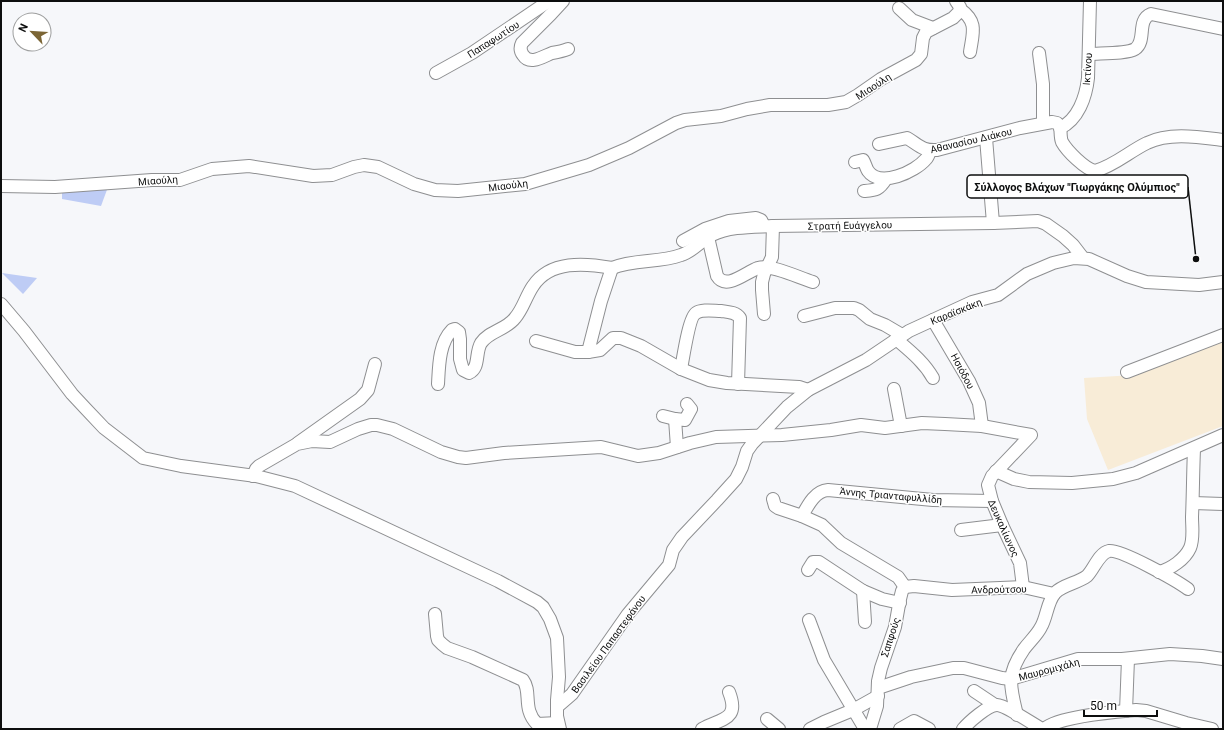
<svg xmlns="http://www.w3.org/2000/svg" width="1224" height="730" viewBox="0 0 1224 730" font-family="Roboto,sans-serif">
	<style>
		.education { fill: #f8ecd7 }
		.green { fill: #beccf5 }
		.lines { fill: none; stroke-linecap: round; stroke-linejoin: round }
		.minor-casing { stroke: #8e8f91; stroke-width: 14 }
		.minor { stroke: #fff; stroke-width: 12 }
		.labels { text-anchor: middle; stroke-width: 3; stroke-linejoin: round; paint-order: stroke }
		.street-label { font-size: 10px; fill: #0d0e0e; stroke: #fff }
		.leader { fill: none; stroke: #0d0e0e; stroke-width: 1.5 }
		.callout-dot { fill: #0d0e0e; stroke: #fff; stroke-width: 1.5 }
		.callout { fill: #fff; stroke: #0d0e0e; stroke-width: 1.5 }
		.callout-label { font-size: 11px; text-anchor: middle; font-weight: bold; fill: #0d0e0e }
	</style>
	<rect width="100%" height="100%" fill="#f6f7fa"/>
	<!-- education -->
	<path class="education" d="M1223,340V426L1108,470L1087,419L1084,378L1134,375Z"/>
	<!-- green -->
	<g class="green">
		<path d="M108,187L101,206L62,199V190Z"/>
		<path d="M2,273L37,278L23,294Z"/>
	</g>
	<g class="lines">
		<!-- minor casing -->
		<g class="minor-casing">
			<g id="minor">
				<path d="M563,1L551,14L522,43C520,47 520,51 523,55C530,66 544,56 552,53C558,52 563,51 568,49"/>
				<path d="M899,8L912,20L933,28"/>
				<path d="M960,9C978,22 973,32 970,52"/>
				<path d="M1039,53L1043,84V123"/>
				<path d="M1089,54C1099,53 1127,54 1135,49C1147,41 1136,20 1151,14L1223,29"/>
				<path d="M436,73L472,53L549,1"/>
				<path d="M1060,128C1078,120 1086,97 1088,78L1090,1"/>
				<path d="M986,138L993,223"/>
				<path d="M879,144L907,138C919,145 922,151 937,150L1020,128L1052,122L1057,123L1060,126C1061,131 1060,137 1062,142C1067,151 1085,169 1095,171C1114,166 1130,151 1147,143C1169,132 1199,137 1223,140"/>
				<path d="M855,162L863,160C865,163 866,168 868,171C880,188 915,172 926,159C928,157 929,154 930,151"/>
				<path d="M1,186L55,187L152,180H180L212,169L249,166L313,176L332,175L354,167L364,165L378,167L414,184L435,190L458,191L525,184L589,165L629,148L676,123L685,120L721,116L747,109L770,105H828L846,102L858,95L881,79L916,60L921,54L923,38L926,32L953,18L959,12L960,7L956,1"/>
				<path d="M864,191C876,190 879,190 886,179"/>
				<path d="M708,237L717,276C726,291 746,272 758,268C772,264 799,278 813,282"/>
				<path d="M683,241L705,229L729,221L756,218L761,220L764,226"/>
				<path d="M612,268C634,259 659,263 681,255C694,251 701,240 712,235C730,226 754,227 773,226L993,223L1038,221L1046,224L1063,236L1073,245L1083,258"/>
				<path d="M1,304L24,331L72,394L86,409L104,428L143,458L181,466L256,476L295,486L498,581L537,602L543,607L550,619L557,638L559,677L557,700V716L560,729"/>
				<path d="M764,314L762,290V282L764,274L772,257L773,226"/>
				<path d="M804,316L835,308H854L859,310L870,319L885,325L902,335"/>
				<path d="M933,320L969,381L979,403L982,426"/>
				<path d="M896,339C910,351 924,362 933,378"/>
				<path d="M536,341L575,352H588L600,350L613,338H621L641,346L681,369L709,380L727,383L799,387L808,390"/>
				<path d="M588,352L601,301L612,268"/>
				<path d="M681,369C683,359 689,317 696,313C702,309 714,311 721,311C728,312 736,312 740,318L738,384"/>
				<path d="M1127,372L1223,335"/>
				<path d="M438,384C439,366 439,343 452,330L455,329L459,332L460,339V359L463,370L469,373C480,368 475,353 481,343C489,331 506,330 515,318C523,309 526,296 533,286C550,260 585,263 612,268"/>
				<path d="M894,389L901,426"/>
				<path d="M663,416L675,419"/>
				<path d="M298,443L360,399L368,390L375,364"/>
				<path d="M677,447L675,419L685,420L691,409L687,404"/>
				<path d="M996,471L1014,479L1029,482L1072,483L1113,479L1136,473L1223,435"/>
				<path d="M253,476L256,469L259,466L297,444L312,441L330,442L358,429L371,425H377L393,429L441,452L458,457L466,458L504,453L601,447L638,456L659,453L690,443L716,437L782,435L831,430L861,425L885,428L922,423L945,424L982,426L1031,435L992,476L988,485L992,501L1002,525L1020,563L1023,587"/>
				<path d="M773,499L775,506L778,508L802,516L822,525L841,543L898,577L905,587"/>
				<path d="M1193,503L1223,504"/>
				<path d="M802,516C808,505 815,491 828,490L933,500L992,501"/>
				<path d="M961,530L1002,525"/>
				<path d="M808,570L813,562H819L863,591L882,599L900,603"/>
				<path d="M1159,572C1171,569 1185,559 1190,548C1194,539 1192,527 1192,517C1193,494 1193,472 1194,449"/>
				<path d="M863,591L865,622"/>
				<path d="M435,614L437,636L438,640L442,644L447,648L472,657L523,680C532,692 522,709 537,724L558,723"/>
				<path d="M809,620L824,660L865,729"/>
				<path d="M878,688L911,677L953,668H964L1002,678L1011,679L1078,659H1122L1170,654L1202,656L1223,659"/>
				<path d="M974,691L995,705"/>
				<path d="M557,707L572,694L628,614L669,565L673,550L682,537L717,500L736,479L742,467L747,451L752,444L787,407L808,390L866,360L909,331L972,302L998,295L1027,274L1053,263L1074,258L1089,259L1127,276L1146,282L1199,285L1223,282"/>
				<path d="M1126,711L1128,659"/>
				<path d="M1017,715C1010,686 1006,675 1024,649C1030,641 1037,635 1041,627C1047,617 1047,602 1055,593C1062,585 1078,583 1087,576C1094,569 1099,553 1109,551C1121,549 1177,581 1188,589"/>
				<path d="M767,719L779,729"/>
				<path d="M702,729C722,718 740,720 729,692"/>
				<path d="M810,729L824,722L853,710L878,696"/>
				<path d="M870,729L877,706L878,681L881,668L895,627L900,599L902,591L905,587L914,586L952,590L1023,587L1054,594"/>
				<path d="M900,729L914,721L929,729"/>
				<path d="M963,729C969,722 988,705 997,705C1005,705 1033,724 1042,729"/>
				<path d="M1044,729C1059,716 1115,712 1136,710L1146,711L1186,723L1212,729"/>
			</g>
		</g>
		<!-- minor -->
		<use href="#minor" class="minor"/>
	</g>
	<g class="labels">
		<!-- street labels -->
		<g class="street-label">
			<text transform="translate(493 39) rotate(-33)" y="4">Παπαφωτίου</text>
			<text transform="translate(1087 69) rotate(-86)" y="4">Ικτίνου</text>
			<text transform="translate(873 86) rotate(-33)" y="4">Μιαούλη</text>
			<text transform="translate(971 140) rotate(-13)" y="4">Αθανασίου Διάκου</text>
			<text transform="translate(158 180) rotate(-4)" y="4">Μιαούλη</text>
			<text transform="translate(508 185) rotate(-7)" y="4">Μιαούλη</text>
			<text transform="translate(850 225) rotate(-1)" y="4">Στρατή Ευάγγελου</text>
			<text transform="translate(956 311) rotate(-22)" y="4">Καραϊσκάκη</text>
			<text transform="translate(963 371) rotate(62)" y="4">Ησιόδου</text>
			<text transform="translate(891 495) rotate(5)" y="4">Άννης Τριανταφυλλίδη</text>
			<text transform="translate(1004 528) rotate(66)" y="4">Δευκαλίωνος</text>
			<text transform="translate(999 589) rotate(-1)" y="4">Ανδρούτσου</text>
			<text transform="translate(890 637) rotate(-72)" y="4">Σαπφούς</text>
			<text transform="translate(608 644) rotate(-54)" y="4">Βασιλείου Παπαστεφάνου</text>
			<text transform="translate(1049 669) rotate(-15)" y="4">Μαυρομιχάλη</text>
		</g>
	</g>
	<!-- callouts -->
	<path class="leader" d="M1196 259L1188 187"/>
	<circle class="callout-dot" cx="1196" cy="259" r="4"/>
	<rect class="callout" x="967" y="175" width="221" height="23" rx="4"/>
	<g class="callout-label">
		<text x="1077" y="191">Σύλλογος Βλάχων "Γιωργάκης Ολύμπιος"</text>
	</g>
	<!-- border -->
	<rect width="1224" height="730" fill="none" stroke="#0d0e0e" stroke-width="4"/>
	<!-- north arrow -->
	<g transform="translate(32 32) rotate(295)"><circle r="19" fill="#ffffff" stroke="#9e9f9f"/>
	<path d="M0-3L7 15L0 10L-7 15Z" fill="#7b6535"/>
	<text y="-6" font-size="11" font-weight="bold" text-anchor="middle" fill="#0d0e0e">N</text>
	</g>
	<!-- scale -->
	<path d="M1084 710v6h73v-6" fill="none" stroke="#0d0e0e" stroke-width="2"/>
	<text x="1090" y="710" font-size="12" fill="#0d0e0e" stroke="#ffffff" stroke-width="3" paint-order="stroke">50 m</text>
</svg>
